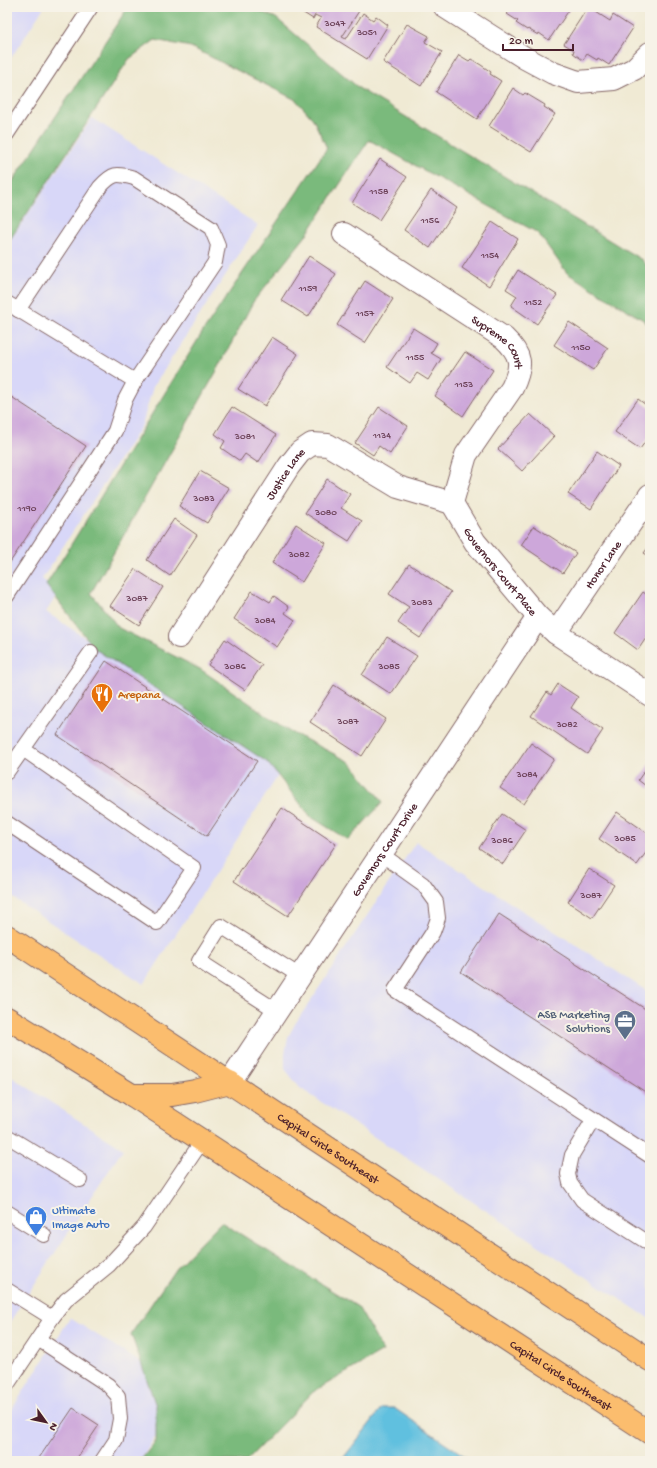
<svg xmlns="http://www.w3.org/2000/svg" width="657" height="1468" viewBox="0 0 657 1468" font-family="'Gochi Hand',sans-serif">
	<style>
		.built { fill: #d8d7f8 }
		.forest { fill: #7aba7c; stroke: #626c54 }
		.water { fill: #61c0df; stroke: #567085 }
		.building { fill: #cda7da }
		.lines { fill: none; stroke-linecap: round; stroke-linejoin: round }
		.lane-casing { stroke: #846666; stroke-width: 16 }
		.street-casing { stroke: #846666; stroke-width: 24 }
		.primary-casing { stroke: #846666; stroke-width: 24 }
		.lane { stroke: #fff; stroke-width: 14 }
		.street { stroke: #fff; stroke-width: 22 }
		.primary { stroke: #fbbd6e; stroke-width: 22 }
		.labels { text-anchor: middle; stroke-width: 4; stroke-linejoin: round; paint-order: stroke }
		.number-label { font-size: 10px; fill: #6b4157 }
		.street-label { font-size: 12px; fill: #4a1f2b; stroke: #f7f3e8 }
		.food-label { font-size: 12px; fill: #c56008; stroke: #f7f3e8; text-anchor: start }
		.service-label { font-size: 12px; fill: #4e5e75; stroke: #f7f3e8; text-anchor: end }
		.shop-label { font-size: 12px; fill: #366cbe; stroke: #f7f3e8; text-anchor: start }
	</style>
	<rect width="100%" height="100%" fill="#f7f3e8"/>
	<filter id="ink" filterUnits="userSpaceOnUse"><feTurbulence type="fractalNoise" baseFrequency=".025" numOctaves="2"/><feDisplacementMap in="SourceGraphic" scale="8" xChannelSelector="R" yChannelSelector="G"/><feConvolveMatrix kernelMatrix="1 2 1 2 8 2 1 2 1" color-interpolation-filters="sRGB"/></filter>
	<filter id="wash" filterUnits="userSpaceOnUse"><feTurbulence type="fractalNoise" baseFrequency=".012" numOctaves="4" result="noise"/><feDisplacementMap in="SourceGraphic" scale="16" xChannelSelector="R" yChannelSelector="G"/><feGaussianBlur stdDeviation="0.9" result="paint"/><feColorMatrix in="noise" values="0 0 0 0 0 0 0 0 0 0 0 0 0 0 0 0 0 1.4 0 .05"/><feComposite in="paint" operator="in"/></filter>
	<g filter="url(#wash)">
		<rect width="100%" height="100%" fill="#f0ead4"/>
		<!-- built -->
		<g class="built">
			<path d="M7,7H44L7,64Z"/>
			<path d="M92,118L258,225L153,387L142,425L42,579L59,592L46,612L283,768L144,984L7,894V245Z"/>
			<path d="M416,842L650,993V1319L300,1088L285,1069V1054L288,1037L295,1024Z"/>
			<path d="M7,1074L123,1149L7,1326Z"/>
			<path d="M70,1318L149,1368L161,1427L140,1461H7V1417Z"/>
		</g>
		<!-- forest -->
		<g class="forest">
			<path d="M128,7H250L276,18L360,89L642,260L650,269V329L645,321L567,273L538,233L369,140L305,237L253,302L219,367L91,593L119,628L200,669L291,732L350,762L383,802L348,840L311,817L267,762L95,649L46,585L202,333L327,148L313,119L296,100L191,47L155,40L129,59L7,244V190Z"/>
			<path d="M221,1222L358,1307L383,1351L313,1392L246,1461H140L156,1441V1406L131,1334L176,1268Z"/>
		</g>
		<!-- water -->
		<path class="water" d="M382,1408H394L472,1461H341Z"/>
		<g id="blocks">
			<!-- building -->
			<g class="building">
				<path d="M294,7H353L359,11L342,37L346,39L363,13L373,20L376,16L388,25L367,59L316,27L321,18L315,15L313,19Z"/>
				<path d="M512,7H571L549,40L539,33L538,35L528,29L527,30L516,23L518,21L507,14Z"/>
				<path d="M588,7L610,21L613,15L633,28L609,65L598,58L597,60L587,54L583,60L573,53L574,50L564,44Z"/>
				<path d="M407,24L429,36L425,42L442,52L421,86L383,62Z"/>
				<path d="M459,55L469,61L471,59L481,65L491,72L490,74L501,81L477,119L436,92Z"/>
				<path d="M513,88L523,95L525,93L545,105L544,107L555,114L531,152L489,126Z"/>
				<path d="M380,159L407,177L379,220L352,203Z"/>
				<path d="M431,190L457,208L430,248L404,230Z"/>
				<path d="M492,222L518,239L489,286L462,268Z"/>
				<path d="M309,256L336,274L308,317L281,300Z"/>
				<path d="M518,270L557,295L537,324L511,306L517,296L506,289Z"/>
				<path d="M365,281L393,299L365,343L337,325Z"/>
				<path d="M569,322L608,348L593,370L554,345Z"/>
				<path d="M413,328L437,343L431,353L441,359L428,380L417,373L410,383L387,367Z"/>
				<path d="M272,337L298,354L265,406L238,389Z"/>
				<path d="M465,352L493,370L463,416L435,396Z"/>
				<path d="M7,394L86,446L7,567Z"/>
				<path d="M638,399L650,408V435L640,449L615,432Z"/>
				<path d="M232,407L276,435L258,463L245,454L240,461L221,448L225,441L215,434Z"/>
				<path d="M379,407L408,426L390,454L379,446L373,455L355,443Z"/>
				<path d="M530,414L554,436L522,471L498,449Z"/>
				<path d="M597,451L619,466L591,509L568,494Z"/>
				<path d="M200,471L229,488L207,523L179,506Z"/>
				<path d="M327,479L350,494L341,508L362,521L349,541L305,513Z"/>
				<path d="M174,519L197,535L170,576L147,560Z"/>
				<path d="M296,524L326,543L302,582L272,563Z"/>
				<path d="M534,526L576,553L563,573L521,545Z"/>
				<path d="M650,545V557L644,553Z"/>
				<path d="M409,564L451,592L420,638L398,623L409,607L389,594Z"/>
				<path d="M135,569L163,587L139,625L110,606Z"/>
				<path d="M252,591L270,602L274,596L289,607L285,613L295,620L277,647L234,619Z"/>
				<path d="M643,592L650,597V632L638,650L615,633Z"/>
				<path d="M387,637L417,656L391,694L362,675Z"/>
				<path d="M225,639L262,665L245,690L208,665Z"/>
				<path d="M106,661L257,761L207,836L57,735Z"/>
				<path d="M558,684L578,697L571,708L603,730L587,754L531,716L547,692L551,695Z"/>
				<path d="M334,685L386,719L362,756L310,722Z"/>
				<path d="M531,743L554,759L524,804L500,788Z"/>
				<path d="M650,763V789L638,780Z"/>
				<path d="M282,808L336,844L288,916L234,881Z"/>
				<path d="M617,812L650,835V847L637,865L599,839Z"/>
				<path d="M502,814L526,830L503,864L479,848Z"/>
				<path d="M589,869L614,885L592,918L568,902Z"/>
				<path d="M499,914L650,1012V1095L461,972Z"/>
				<path d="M73,1408L99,1425L75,1461H37Z"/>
			</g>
		</g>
	</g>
	<g filter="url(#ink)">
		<use href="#blocks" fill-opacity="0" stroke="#846666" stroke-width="1"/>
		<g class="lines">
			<!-- lane casing -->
			<g class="lane-casing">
				<g id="lane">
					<path d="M7,134L91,7"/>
					<path d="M7,303L135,381"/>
					<path d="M7,596L115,431L125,400L135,381L215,262L218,245L211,228L134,178C116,173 113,173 100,187L18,310"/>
					<path d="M7,772L91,652"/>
					<path d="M7,823L157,923L194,868L23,749"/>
					<path d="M381,854L423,884L436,902L438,918L433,932L395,990L650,1156"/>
					<path d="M277,1011L199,961L221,926L300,976"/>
					<path d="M593,1120L572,1155L568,1174L570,1183L582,1200L650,1244"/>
					<path d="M7,1136L80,1180"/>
					<path d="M7,1212L44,1235"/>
					<path d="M7,1290L52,1318"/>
					<path d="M38,1339L108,1385L118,1396L120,1419L116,1440L102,1461"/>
					<path d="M7,1385L52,1318L66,1300L109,1265L144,1227L202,1141"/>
				</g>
			</g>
			<!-- street casing -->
			<g class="street-casing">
				<g id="street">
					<path d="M445,7L525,58L553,73L578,82L614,79L634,69L650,53"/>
					<path id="s1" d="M344,234L504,338C522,355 523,365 512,388L466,455L452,503"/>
					<path id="s2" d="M452,503L475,542L538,617L556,633L650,695"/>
					<path id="s3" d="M556,633L650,495"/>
					<path id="s4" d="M179,637L289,466L300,452L312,444L328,445L398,487L452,503"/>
					<path id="s5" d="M230,1082L538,617"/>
				</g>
			</g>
			<!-- primary casing -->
			<g class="primary-casing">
				<g id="primary">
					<path id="s6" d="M7,936L650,1360"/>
					<path id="s7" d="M7,1018L132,1095L650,1433"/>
					<path d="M132,1095H172L195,1091L230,1082"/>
				</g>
			</g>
			<!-- lane -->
			<use href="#lane" class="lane"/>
			<!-- street -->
			<use href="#street" class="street"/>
			<!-- primary -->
			<use href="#primary" class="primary"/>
		</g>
	</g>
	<!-- icons -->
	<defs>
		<g id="restaurant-pin" transform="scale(1.15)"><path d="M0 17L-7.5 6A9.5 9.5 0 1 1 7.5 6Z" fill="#e8710a" stroke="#f7f3e8"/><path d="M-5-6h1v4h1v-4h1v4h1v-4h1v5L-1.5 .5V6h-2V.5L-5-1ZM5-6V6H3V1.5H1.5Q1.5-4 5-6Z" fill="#fff"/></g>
		<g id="office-pin" transform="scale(1.15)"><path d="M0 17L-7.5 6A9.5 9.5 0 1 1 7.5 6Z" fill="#5c6f8a" stroke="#f7f3e8"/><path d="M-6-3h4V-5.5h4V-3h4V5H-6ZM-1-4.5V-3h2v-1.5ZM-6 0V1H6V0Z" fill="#fff"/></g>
		<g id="shop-pin" transform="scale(1.15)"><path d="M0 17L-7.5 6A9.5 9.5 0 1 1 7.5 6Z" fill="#3f7fe0" stroke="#f7f3e8"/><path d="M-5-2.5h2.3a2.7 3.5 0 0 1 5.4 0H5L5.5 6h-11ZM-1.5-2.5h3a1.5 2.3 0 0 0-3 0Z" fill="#fff"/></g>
	</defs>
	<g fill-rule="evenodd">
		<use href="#restaurant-pin" x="102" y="694"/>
		<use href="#office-pin" x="625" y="1021"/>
		<use href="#shop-pin" x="36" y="1217"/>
	</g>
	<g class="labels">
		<!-- number labels -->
		<g class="number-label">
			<text x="335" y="26">3047</text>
			<text x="367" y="35">3051</text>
			<text x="379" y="194">1158</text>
			<text x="430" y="223">1156</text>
			<text x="490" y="258">1154</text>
			<text x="308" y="291">1159</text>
			<text x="533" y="305">1152</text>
			<text x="365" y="316">1157</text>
			<text x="581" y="350">1150</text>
			<text x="415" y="360">1155</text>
			<text x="464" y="387">1153</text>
			<text x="382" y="438">1134</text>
			<text x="245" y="439">3081</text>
			<text x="204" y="501">3083</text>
			<text x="27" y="511">1190</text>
			<text x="326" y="515">3080</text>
			<text x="299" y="557">3082</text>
			<text x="137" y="601">3087</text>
			<text x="422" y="605">3083</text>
			<text x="265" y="623">3084</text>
			<text x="235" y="669">3086</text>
			<text x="389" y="669">3085</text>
			<text x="348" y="724">3087</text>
			<text x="567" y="727">3082</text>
			<text x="527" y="777">3084</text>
			<text x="625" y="841">3085</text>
			<text x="502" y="843">3086</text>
			<text x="591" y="898">3087</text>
		</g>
		<!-- street labels -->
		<g class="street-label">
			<text dy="4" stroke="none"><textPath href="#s1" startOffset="190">Supreme Court</textPath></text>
			<text dy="4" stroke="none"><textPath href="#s4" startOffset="195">Justice Lane</textPath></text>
			<text dy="4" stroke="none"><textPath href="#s3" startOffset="83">Honor Lane</textPath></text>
			<text dy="4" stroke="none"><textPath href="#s2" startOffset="84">Governors Court Place</textPath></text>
			<text dy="4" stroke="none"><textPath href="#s5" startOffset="279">Governors Court Drive</textPath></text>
			<text dy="4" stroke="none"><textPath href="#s6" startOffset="385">Capital Circle Southeast</textPath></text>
			<text dy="4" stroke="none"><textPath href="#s7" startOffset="659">Capital Circle Southeast</textPath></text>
		</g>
		<!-- food labels -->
		<g class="food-label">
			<text x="118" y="698">Arepana</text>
		</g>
		<!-- service labels -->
		<g class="service-label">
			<text x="610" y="1018">ASB Marketing<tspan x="610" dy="14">Solutions</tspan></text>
		</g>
		<!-- shop labels -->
		<g class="shop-label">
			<text x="52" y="1214">Ultimate<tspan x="52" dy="14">Image Auto</tspan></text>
		</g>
	</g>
	<!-- margin -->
	<rect width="657" height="1468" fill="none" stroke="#f7f3e8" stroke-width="24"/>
	<!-- north arrow -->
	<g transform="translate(46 1422) rotate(123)" stroke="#f7f3e8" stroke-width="3" paint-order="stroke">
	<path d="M0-3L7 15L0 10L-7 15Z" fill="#4a1f2b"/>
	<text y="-6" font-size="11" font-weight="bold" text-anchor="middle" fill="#4a1f2b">N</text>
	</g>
	<!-- scale -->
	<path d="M503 44v6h70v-6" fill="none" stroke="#4a1f2b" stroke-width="2"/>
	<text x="509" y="44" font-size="12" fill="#4a1f2b" stroke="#f7f3e8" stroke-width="3" paint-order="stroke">20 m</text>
</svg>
